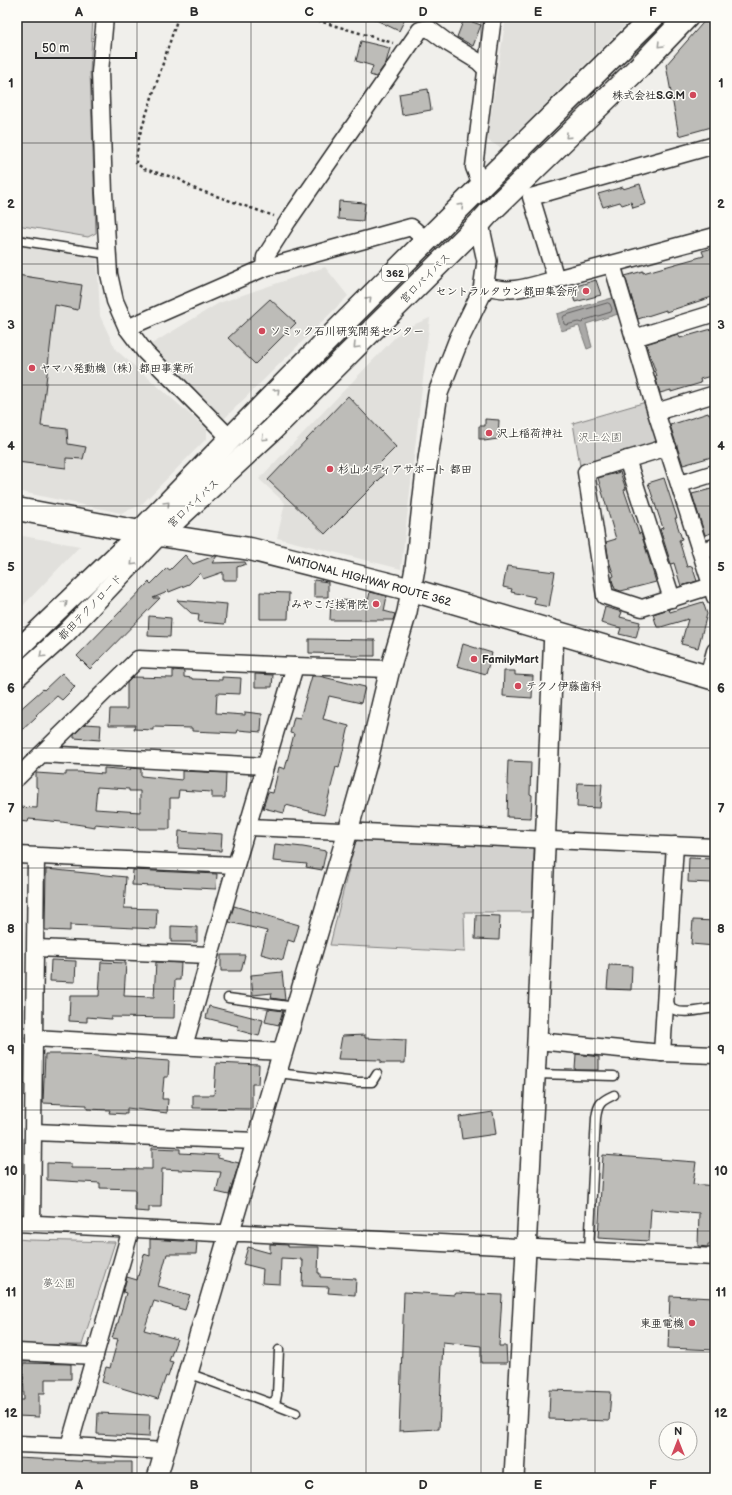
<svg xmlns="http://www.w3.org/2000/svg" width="732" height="1495" viewBox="0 0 732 1495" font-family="'Balsamiq Sans','Klee One',sans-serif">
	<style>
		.built { fill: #e1e0dc }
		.green { fill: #d3d2cf; stroke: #7f7e7d }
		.water { fill: #aaa9a7; stroke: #777775 }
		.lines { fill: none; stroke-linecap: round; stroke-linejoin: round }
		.shore { stroke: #5e5d5d; stroke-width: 1 }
		.building { fill: #bdbcb8; stroke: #2b2b2b; fill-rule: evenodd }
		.service-casing { stroke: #2b2b2b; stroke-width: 11 }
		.minor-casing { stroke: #2b2b2b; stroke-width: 19 }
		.tertiary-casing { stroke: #2b2b2b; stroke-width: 22 }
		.trunk-casing { stroke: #2b2b2b; stroke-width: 25 }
		.path { stroke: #2b2b2b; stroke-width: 2.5; stroke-dasharray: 3 3; stroke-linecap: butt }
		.service { stroke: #fdfcf7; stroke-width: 8 }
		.minor { stroke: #fdfcf7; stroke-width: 16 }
		.tertiary { stroke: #fdfcf7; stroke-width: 19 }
		.trunk { stroke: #fdfcf7; stroke-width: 22 }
		.oneway { stroke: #9e9e9b }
		.grid { fill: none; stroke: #2b2b2b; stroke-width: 1; stroke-opacity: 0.55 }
		.poi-dot { fill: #d1495b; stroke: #fdfcf7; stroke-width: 1.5 }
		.labels { text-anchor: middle; stroke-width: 3; stroke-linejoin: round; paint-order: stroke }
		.shield { fill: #fdfcf7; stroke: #6a6a68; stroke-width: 1 }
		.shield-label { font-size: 10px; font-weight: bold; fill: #2b2b2b }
		.poi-label { font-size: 11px; font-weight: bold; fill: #2b2b2b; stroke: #fdfcf7; text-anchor: start }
		.street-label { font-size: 11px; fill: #2b2b2b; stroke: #fdfcf7 }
		.park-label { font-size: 11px; fill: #555554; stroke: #fdfcf7 }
		.neatline { fill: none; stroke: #2b2b2b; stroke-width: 1.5 }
		.grid-label { font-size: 13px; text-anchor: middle; font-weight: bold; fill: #2b2b2b }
	</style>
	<rect width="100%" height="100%" fill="#f0efeb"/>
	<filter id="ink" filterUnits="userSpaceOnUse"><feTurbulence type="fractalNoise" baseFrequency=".025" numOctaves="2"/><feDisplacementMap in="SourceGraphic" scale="8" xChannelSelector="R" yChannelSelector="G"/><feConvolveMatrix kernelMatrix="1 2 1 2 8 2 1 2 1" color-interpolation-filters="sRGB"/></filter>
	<g filter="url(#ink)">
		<!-- built -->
		<g class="built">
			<path d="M506,17H633L501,148L487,140Z"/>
			<path d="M17,233L97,252L100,316L116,350L207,429V438L141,505L121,513L17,491Z"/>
			<path d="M325,267L348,296L223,420L150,345L219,303Z"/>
			<path d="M430,318L401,569L277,538L285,503L259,479L403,329Z"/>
			<path d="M17,535L80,546L17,612Z"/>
		</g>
		<!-- green -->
		<g class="green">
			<path d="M17,17H93L90,72L96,233L88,237L17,225Z"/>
			<path d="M646,402L659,443L580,466L573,423Z"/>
			<path d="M361,837L530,845L534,848L532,912H464L465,952L330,945L355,843Z"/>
			<path d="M17,1239L29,1240L115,1242L82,1345L17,1344Z"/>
		</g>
		<!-- water -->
		<path class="water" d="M612,298L618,314L586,324L592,347L587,349L579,326L561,331L557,314Z"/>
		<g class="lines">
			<!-- shore -->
			<path class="shore" d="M608,303L610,304L612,309L611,312L585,320L582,323L578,322L566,325L564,324L563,318L564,316Z"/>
		</g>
		<!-- building -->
		<g class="building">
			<path d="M370,17H406L399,31Z"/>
			<path d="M708,17H714L715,23V126L679,136L666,65Z"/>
			<path d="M464,19L481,25L473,46L457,37Z"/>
			<path d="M361,41L390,48L386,63L376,77L370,75L373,66L356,61Z"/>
			<path d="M428,89L431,110L402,115L399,94Z"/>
			<path d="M640,184L646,204L633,208L631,202L622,205L620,202L603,207L598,194L623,187V189Z"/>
			<path d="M339,201L365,203L363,221L338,219Z"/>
			<path d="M713,248L715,253V296L684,306L666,312V310L638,319L625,276L643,271V273L704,256L702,251Z"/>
			<path d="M17,275L82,285L78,310L55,305L41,426L67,429L68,444L86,447L83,459L66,458V468L17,462Z"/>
			<path d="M596,280L601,295L575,302L570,288Z"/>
			<path d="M270,299L296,323L255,364L228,338Z"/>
			<path d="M715,328V375L700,379L701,383L671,392V390L660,393L655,376H657L646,344L678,334L680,338Z"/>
			<path d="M348,396L396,447L378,465L386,473L325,534L268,480Z"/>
			<path d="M708,413L709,415L715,413V456L683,465L670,425Z"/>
			<path d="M485,419L499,420L498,439L484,441V439H479V426H485Z"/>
			<path d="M620,472L626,489L624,490L639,534L641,533L656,582L621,591L615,589L612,580V577L614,576L609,561L606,542L616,539L598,478Z"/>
			<path d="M664,478L677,518H675L682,539L679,540L687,567L692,566L697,581L681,586L674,563L671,564L660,529L663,528L648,483Z"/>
			<path d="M715,488V532L705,535L692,494Z"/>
			<path d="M185,555L193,564L214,556H217L212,563L245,562L246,564L237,567V580H223V572L203,579L200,573L189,584L169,592L168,590L165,593L153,598H160L90,669L77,656L149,582L151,584L167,568L170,570Z"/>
			<path d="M507,566L555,572L549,607L534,604L535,597L511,592L512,589L503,587Z"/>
			<path d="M314,580L328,582V597H314Z"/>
			<path d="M260,592L289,593L288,619H260Z"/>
			<path d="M370,592L387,596L384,611L395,614L393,620H330L331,600L368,601Z"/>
			<path d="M177,600L227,604L225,624L198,622L199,614L191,613Z"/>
			<path d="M703,602L707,614L698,648L681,644L688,619L661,627H657L653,614L669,609L670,612Z"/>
			<path d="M605,607L622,612L620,617L640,622L636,638L619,634L621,628L601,623Z"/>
			<path d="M149,616L171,618L170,637L148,636Z"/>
			<path d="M309,639L375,640V656H351V654L309,653Z"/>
			<path d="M463,644L492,653L486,674L457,666Z"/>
			<path d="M173,670L184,671V677L192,678V679L222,680V677L241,678L240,694L217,693L216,713L245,715V712L262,714L261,732L238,730L237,733L192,731V728L153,727V730L134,729L135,725H109L110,709H127V683L133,677L173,678Z"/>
			<path d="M504,671H515V675L533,676L532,698L503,696Z"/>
			<path d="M62,673L75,687L62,700L57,696L36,715L37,716L17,735V712L43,689L44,690Z"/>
			<path d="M255,674L273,675L272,687H255Z"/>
			<path d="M312,676H319L365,687L361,703L329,696L323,719L349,726L339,768L336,767L324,815L286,805L284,813L263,808L268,792L273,793L279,767L285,769L294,734L290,733L294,717L300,718Z"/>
			<path d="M85,724L101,725L100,740L74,738V735Z"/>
			<path d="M508,761L531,762L530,794L532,795L531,818L507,817L508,785H507Z"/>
			<path d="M104,768L130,770L131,768L141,769V776L182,780V771L226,773L225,798H212V792L179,790L178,798H170V829H139V828L95,824V827L62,822L29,819L28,822L17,821V807L37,808L38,788L36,787V773L66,775V772H79L104,774ZM97,787L129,789V791H140V812L95,809Z"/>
			<path d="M578,783L602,784L600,808L577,807Z"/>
			<path d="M179,831L222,834L221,851L178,848Z"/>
			<path d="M275,844L303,847L326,851L322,870L306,867L307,864L273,861Z"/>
			<path d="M689,858L713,859L712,883L688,882Z"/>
			<path d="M46,869L126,877L124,908L157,909L156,929L70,925V931L45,930Z"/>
			<path d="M133,870L217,874L216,889L132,885Z"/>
			<path d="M234,906L299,925L294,942L288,940L283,960L261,954L267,931L229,922Z"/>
			<path d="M476,915L500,916L499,940L475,939Z"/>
			<path d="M693,920L715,921V946L691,944Z"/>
			<path d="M171,926L197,927V942H171Z"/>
			<path d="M221,955H245L241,971H221Z"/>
			<path d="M51,960L76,961L75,982L50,981Z"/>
			<path d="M101,962L126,963L124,996L154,997L156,962L181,963L180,980H175L174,1018L111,1017V1019L87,1017V1022L69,1021L70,996H99Z"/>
			<path d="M609,965L632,966L631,990L607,989Z"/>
			<path d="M282,972L285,1000L271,998L272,993L253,995L251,975Z"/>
			<path d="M209,1006L263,1020L259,1036L237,1030L238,1026L206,1018Z"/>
			<path d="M268,1009L283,1011L279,1025L265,1022Z"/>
			<path d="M365,1035V1038L406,1040L405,1063H381V1060L338,1059L342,1036Z"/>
			<path d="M45,1054H69L169,1061L168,1077H164L162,1099H168L167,1113L127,1108V1114L109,1113L110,1110L87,1109V1105L43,1103Z"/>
			<path d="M576,1054L599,1057V1070H575Z"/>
			<path d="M216,1063L259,1065L258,1084H252V1109L193,1108V1095H214Z"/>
			<path d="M493,1112L496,1134L462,1139L459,1117Z"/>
			<path d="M152,1148L180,1149V1153L218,1155V1158L239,1163L229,1195L216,1192L221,1172L162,1169L161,1207H149V1212L135,1211V1189L100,1188V1183L47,1180V1163L71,1164V1168L152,1169Z"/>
			<path d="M603,1155L696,1162L693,1184L715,1186V1244H708V1247L698,1246L699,1213L651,1209L649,1241L598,1238Z"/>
			<path d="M150,1239L197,1242L196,1254H167L158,1286L190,1295L185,1310L154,1301L144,1330L177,1339L169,1361L173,1362L168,1377L166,1376L158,1399L102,1382L106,1367L110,1368L118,1339L112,1338L117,1323H118L126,1293L123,1292L127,1277L137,1280L144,1254L150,1256Z"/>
			<path d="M270,1244L288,1245V1247H319L318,1273H320V1277L356,1279L355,1295L328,1293L329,1287L302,1286L303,1261H301V1259L281,1258L280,1284L262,1283L263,1269L243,1264L248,1247L270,1253Z"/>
			<path d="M404,1292L455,1295L456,1293L502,1295L499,1346H506L507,1363H481V1346L443,1342L439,1429L399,1431Z"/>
			<path d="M670,1296L715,1298V1350L668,1348Z"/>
			<path d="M23,1363L71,1364V1379H45V1393H39V1417L17,1416V1400H24Z"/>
			<path d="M550,1390L611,1392L609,1421L549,1419Z"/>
			<path d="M98,1413L150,1415L149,1437L97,1434Z"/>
			<path d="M17,1458L96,1462H132V1478H96L17,1474Z"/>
		</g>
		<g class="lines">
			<!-- service casing -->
			<g class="service-casing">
				<g id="service">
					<path d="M17,240L107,254"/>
					<path d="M228,998L296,1007"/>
					<path d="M668,999C669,1002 670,1006 672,1008C678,1016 706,1009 715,1008"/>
					<path d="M277,1073L357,1082H372L377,1074"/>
					<path d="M535,1074L614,1076"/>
					<path d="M589,1250L596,1118C598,1103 601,1101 614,1095"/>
					<path d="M188,1373L270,1403L276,1400L277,1395L279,1350"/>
					<path d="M270,1403L296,1413"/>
				</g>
			</g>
			<!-- minor casing -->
			<g class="minor-casing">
				<g id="minor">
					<path d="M105,17L100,72L104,193L109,274L115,301L127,328L145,352L230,438"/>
					<path d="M715,145L531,197L556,279L715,236"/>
					<path d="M481,185L474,167L493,17"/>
					<path d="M612,264L656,412L715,597"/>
					<path d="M264,268L265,257L288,221L420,30L428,28L448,43L479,62L486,69"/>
					<path d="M484,285C508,295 531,286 556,279"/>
					<path d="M127,328L264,268L411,227L427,241"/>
					<path d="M634,338L715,313"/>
					<path d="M656,412L715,394"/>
					<path d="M668,447L586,472L605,596L642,608L711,586"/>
					<path d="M627,459L672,599"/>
					<path d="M680,484L715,473"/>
					<path d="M701,551L715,547"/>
					<path d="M708,677L715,651"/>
					<path d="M42,754L265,766"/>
					<path d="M17,778L138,659L295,666"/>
					<path d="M248,827L715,847"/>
					<path d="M17,855L236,865L295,666L390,669"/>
					<path d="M36,948L210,955"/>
					<path d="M34,1038L282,1052"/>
					<path d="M537,1041L662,1053L715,1055"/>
					<path d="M184,1046L236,865"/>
					<path d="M662,1053L675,845"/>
					<path d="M34,1132L256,1141"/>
					<path d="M17,1223L216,1233H245L715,1257"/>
					<path d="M32,1224L36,856"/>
					<path d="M17,1352L95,1356"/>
					<path d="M17,1444L69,1446L131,1229"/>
					<path d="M69,1446L166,1451"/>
				</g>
			</g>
			<!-- tertiary casing -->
			<g class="tertiary-casing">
				<g id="tertiary">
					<path d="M17,650L140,532"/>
					<path d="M17,677L66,633L160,534"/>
					<path d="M157,1478L348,831L368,760L390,669L407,612L415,568L425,479L438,393L459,339L483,290L487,261L479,224"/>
					<path d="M514,1478L537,1041L554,631"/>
				</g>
			</g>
			<!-- trunk casing -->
			<g class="trunk-casing">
				<g id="trunk">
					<path d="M17,509L140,532L250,549L412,590L715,679"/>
					<path d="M140,532C308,357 480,186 653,17"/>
					<path d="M160,534L273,429L479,224L488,214L638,68L687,17"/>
				</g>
			</g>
			<!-- path -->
			<g class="path">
				<path d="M178,17L139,137L136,163L144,169L179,179L193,188L274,216"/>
				<path d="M306,17L393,43"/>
			</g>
			<!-- service -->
			<use href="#service" class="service"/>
			<!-- minor -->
			<use href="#minor" class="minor"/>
			<!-- tertiary -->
			<use href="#tertiary" class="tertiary"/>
			<!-- trunk -->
			<use href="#trunk" class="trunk"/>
		</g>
		<!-- one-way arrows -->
		<defs><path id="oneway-chevron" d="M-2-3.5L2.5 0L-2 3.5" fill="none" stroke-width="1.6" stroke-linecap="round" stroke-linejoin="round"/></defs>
		<g class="oneway">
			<use href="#oneway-chevron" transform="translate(660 45) rotate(134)"/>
			<use href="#oneway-chevron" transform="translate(568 136) rotate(136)"/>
			<use href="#oneway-chevron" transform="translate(461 206) rotate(-45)"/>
			<use href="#oneway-chevron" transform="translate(369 299) rotate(-45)"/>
			<use href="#oneway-chevron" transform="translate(356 346) rotate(135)"/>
			<use href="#oneway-chevron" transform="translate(277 391) rotate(-45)"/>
			<use href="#oneway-chevron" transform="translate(264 438) rotate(137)"/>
			<use href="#oneway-chevron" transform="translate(167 504) rotate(-46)"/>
			<use href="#oneway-chevron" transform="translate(133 563) rotate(134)"/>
			<use href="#oneway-chevron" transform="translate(65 603) rotate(-44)"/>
			<use href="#oneway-chevron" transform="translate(42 655) rotate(138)"/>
		</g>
	</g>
	<!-- grid -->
	<path class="grid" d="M137,17V1478M251,17V1478M366,17V1478M481,17V1478M595,17V1478M17,143H715M17,264H715M17,385H715M17,506H715M17,627H715M17,748H715M17,868H715M17,989H715M17,1110H715M17,1231H715M17,1352H715"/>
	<!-- markers -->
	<g class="poi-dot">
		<circle cx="693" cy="95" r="4"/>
		<circle cx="586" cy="291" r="4"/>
		<circle cx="262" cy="331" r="4"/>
		<circle cx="32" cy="368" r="4"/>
		<circle cx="489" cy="433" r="4"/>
		<circle cx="330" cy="469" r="4"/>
		<circle cx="376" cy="604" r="4"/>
		<circle cx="474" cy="659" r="4"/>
		<circle cx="518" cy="686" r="4"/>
		<circle cx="692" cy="1323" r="4"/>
	</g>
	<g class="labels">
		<!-- shield labels -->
		<rect class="shield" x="382" y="265" width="26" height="16" rx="3"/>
		<g class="shield-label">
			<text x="395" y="277">362</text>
		</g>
		<!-- poi labels -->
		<g class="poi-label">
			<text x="685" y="99" text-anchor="end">株式会社S.G.M</text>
			<text x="578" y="295" text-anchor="end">セントラルタウン都田集会所</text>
			<text x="270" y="335">ソミック石川研究開発センター</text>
			<text x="40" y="372">ヤマハ発動機（株）都田事業所</text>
			<text x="497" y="437">沢上稲荷神社</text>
			<text x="338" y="473">杉山メディアサポート 都田</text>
			<text x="368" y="608" text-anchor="end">みやこだ接骨院</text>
			<text x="482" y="663">FamilyMart</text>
			<text x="526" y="690">テクノ伊藤歯科</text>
			<text x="684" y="1327" text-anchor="end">東亜電機</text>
		</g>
		<!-- street labels -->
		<g class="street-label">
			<text transform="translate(425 278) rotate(-45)" y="4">宮口バイパス</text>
			<text transform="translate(193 503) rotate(-43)" y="4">宮口バイパス</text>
			<text transform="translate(369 580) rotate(15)" y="4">NATIONAL HIGHWAY ROUTE 362</text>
			<text transform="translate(90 607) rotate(-46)" y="4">都田テクノロード</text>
		</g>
		<!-- park labels -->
		<g class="park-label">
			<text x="600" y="441">沢上公園</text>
			<text x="59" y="1287">夢公園</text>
		</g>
	</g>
	<!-- margin -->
	<rect width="732" height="1495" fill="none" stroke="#fdfcf7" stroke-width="44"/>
	<!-- north arrow -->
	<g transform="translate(678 1441)"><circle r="19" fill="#fdfcf7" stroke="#a9a8a5"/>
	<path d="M0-3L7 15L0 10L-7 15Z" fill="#d1495b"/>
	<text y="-6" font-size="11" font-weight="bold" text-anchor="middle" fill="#2b2b2b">N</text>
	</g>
	<!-- scale -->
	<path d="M36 52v6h100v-6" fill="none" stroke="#2b2b2b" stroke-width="2"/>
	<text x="42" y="52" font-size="12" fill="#2b2b2b" stroke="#fdfcf7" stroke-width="3" paint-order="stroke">50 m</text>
	<rect x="22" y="22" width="688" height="1451" class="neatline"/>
	<g class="grid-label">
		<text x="79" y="16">A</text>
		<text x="194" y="16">B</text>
		<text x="309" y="16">C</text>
		<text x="423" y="16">D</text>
		<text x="538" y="16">E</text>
		<text x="653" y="16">F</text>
		<text x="11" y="87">1</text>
		<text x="721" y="87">1</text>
		<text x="11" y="208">2</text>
		<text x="721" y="208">2</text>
		<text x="11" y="329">3</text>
		<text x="721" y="329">3</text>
		<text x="11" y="450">4</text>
		<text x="721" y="450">4</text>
		<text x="11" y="571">5</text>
		<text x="721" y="571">5</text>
		<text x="11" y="692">6</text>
		<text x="721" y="692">6</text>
		<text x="11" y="813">7</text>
		<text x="721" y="813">7</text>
		<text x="11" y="933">8</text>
		<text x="721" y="933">8</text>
		<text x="11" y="1054">9</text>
		<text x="721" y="1054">9</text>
		<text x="11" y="1175">10</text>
		<text x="721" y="1175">10</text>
		<text x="11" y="1296">11</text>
		<text x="721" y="1296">11</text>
		<text x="11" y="1417">12</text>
		<text x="721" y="1417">12</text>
		<text x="79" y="1489">A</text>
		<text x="194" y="1489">B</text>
		<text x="309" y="1489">C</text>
		<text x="423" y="1489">D</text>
		<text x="538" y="1489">E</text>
		<text x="653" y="1489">F</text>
	</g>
</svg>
